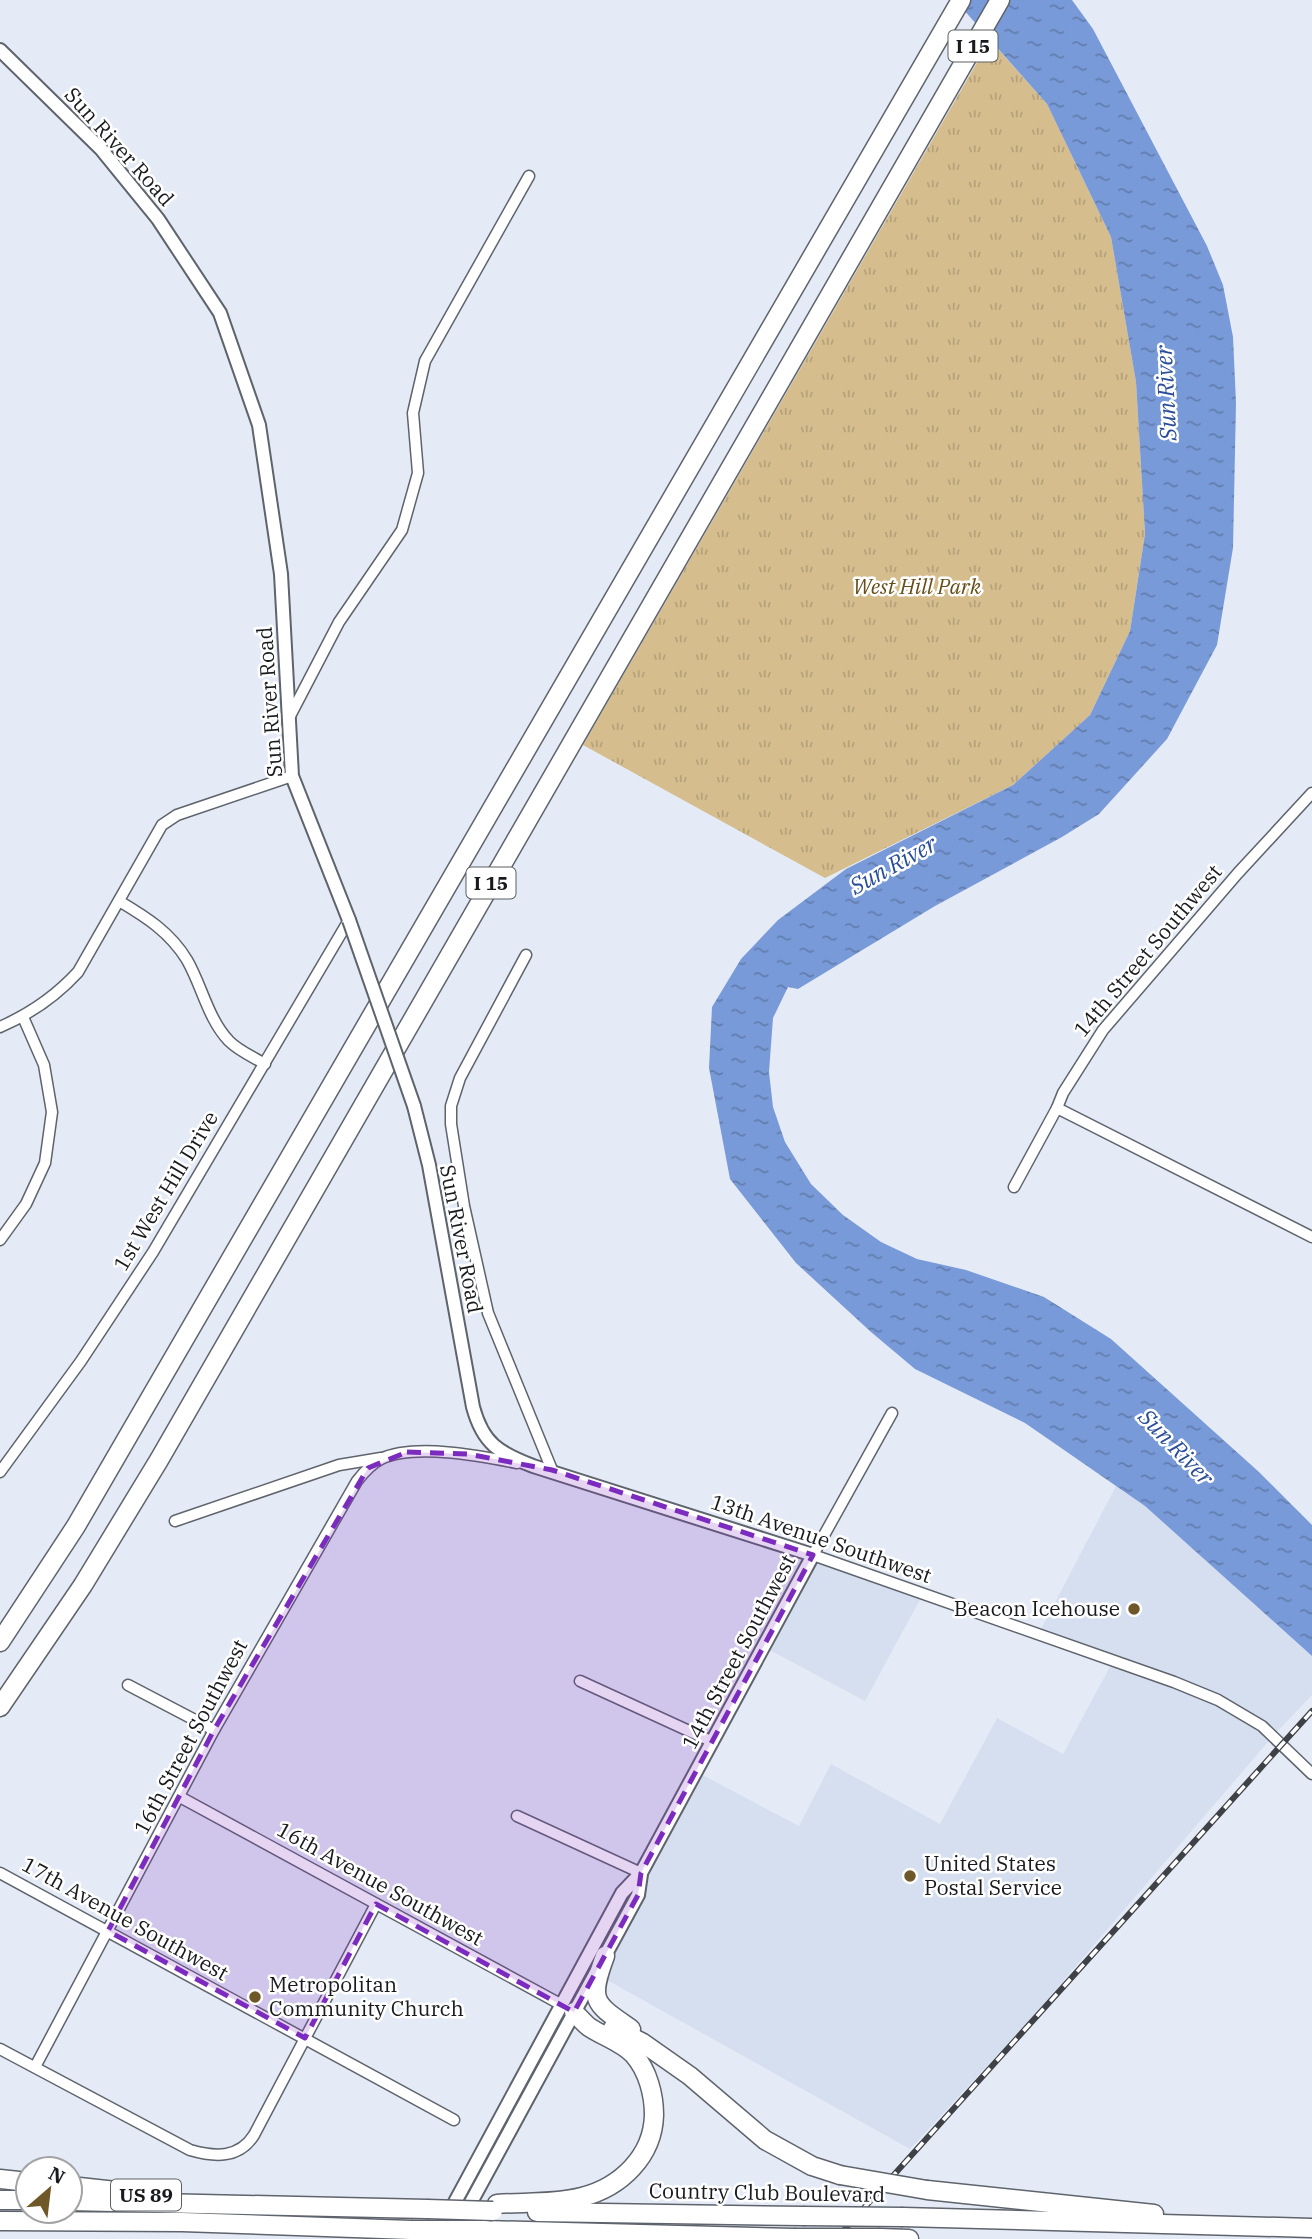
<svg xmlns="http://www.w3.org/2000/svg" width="1312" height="2239" viewBox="0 0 1312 2239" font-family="'IBM Plex Serif',serif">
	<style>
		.built { fill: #d6dff0 }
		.grass { fill: url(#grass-tufts) }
		.water { fill: url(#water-ripples) }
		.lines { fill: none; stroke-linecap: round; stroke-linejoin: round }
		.minor-casing { stroke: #5e636c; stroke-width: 13 }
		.tertiary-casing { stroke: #5e636c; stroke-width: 16 }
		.motorway-casing { stroke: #5e636c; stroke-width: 21 }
		.minor { stroke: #fff; stroke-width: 10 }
		.tertiary { stroke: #fff; stroke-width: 12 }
		.motorway { stroke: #fff; stroke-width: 18 }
		.rail-casing { stroke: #3e4146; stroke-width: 6 }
		.rail { stroke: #fff; stroke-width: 3.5; stroke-dasharray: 10; stroke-linecap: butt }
		.tertiary-bridge-casing { stroke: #5e636c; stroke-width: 16; stroke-linecap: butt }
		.motorway-bridge-casing { stroke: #5e636c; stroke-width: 21; stroke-linecap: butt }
		.tertiary-bridge { stroke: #fff; stroke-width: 12 }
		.motorway-bridge { stroke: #fff; stroke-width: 18 }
		.marked { fill: #7b2cbf; fill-opacity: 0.2; stroke: #7b2cbf; stroke-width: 5; stroke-dasharray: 14 9; stroke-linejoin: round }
		.poi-dot { fill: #6f5828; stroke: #fff; stroke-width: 2.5 }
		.labels { text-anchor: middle; stroke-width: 5; stroke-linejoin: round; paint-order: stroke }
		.shield { fill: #fff; stroke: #5d5f62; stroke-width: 2 }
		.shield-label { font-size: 19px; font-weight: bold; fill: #181a1e }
		.street-label { font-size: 21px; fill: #181a1e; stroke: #fff }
		.park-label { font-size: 21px; font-style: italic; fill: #664d16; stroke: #fff }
		.poi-label { font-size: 21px; fill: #181a1e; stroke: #fff; text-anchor: start }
		.water-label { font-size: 23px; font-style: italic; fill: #294d98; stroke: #fff }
	</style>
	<defs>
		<pattern id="grass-tufts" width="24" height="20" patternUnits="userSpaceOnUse" patternTransform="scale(1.75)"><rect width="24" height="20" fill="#d5bd8e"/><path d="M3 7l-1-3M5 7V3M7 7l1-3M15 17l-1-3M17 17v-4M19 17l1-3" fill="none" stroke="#b6a27a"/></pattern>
		<pattern id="water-ripples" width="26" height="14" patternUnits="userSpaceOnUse" patternTransform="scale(1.75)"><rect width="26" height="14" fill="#799ad8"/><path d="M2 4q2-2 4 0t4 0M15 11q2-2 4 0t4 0" fill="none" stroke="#627daf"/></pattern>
	</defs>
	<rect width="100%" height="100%" fill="#e5ebf6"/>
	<!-- built -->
	<g class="built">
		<path d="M1116,1486L1145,1506L1312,1656V1695L1273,1736L1028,2022L910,2149L598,1975L641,1873L697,1772L799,1826L831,1764L940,1824L997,1718L1063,1754L1113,1661L1038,1635Z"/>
		<path d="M813,1555L923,1594L865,1701L764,1647Z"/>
	</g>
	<!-- grass -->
	<path class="grass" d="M990,40L1047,104L1111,237L1136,382L1145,534L1130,631L1090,715L1013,785L825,878L583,745Z"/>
	<!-- water -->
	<path class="water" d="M955,0H1072L1093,29L1207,246L1223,285L1233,337L1236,403L1233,548L1217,645L1167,739L1099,814L1062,837L935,906L798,989L788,987L773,1018L769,1072L773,1107L785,1142L811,1184L843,1215L881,1242L917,1259L966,1270L1044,1297L1111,1339L1259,1472L1312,1525V1656L1145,1506L1025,1423L915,1369L871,1332L796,1263L730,1179L709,1068L712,1007L741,959L778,920L846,869L1013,785L1090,715L1130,631L1145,534L1136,382L1111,237L1047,104Z"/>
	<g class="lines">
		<!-- minor casing -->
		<g class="minor-casing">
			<g id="minor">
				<path d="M289,718L339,622L402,530L418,473L413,413L425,361L529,176"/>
				<path d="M119,901C146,917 170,932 187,960C202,986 208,1019 229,1041C239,1051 253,1057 265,1064"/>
				<path d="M526,955L460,1078L451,1106V1124L464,1206L488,1313L552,1470"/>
				<path d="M0,1027C30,1014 56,996 78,972L162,825L177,815L292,776"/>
				<path d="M1057,1108L1312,1237"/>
				<path d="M1014,1187L1057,1108L1063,1093L1103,1030L1238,873L1312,793"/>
				<path d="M0,1240L26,1204L45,1163L52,1112L44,1065L23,1017"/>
				<path d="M892,1413L813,1555L1174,1682L1218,1700L1262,1726L1312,1774"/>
				<path d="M0,1472L81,1361L153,1252L349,920"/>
				<path d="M175,1521L339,1465L381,1458"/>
				<path d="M580,1681L713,1742"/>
				<path d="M128,1685L214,1730"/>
				<path d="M180,1797L562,2005"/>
				<path d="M517,1816L641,1873"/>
				<path d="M0,1873L454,2120"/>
				<path d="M0,2049L190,2150C214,2157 239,2159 254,2135L376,1904"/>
				<path d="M35,2067L214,1730L357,1481C364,1472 371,1464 381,1459C414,1443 481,1456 517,1463"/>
			</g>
		</g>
		<!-- tertiary casing -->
		<g class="tertiary-casing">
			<g id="tertiary">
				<path d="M0,50L101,149L158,219L220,313L259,425L281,574L292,776L349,920"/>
				<path d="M414,1106L429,1165L473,1407C483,1444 499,1453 533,1466L813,1555L641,1873L622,1893L435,2239"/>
				<path d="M451,2239L638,1895L641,1874"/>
			</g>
		</g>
		<!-- motorway casing -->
		<g class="motorway-casing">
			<g id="motorway">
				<path d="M0,1642L76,1526L961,0"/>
				<path d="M0,1707L83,1585L159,1460L1000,0"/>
				<path d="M605,1956C588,2002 594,2003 631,2029"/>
				<path d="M613,2028L643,2043L690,2076L765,2140L812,2166L840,2175"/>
				<path d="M0,2179L28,2182"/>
				<path d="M70,2186L125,2192"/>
				<path d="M927,2190L1154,2214"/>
				<path d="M0,2200H28"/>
				<path d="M70,2201L427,2209"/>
				<path d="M497,2204C525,2202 555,2204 582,2197C621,2187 653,2156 654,2115C654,2095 648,2071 634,2055C622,2042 604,2037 589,2027C584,2023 579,2017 574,2012"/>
				<path d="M537,2212L803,2216"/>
				<path d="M903,2217L1312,2228"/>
				<path d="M0,2221L182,2222L411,2230"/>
				<path d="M485,2230L794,2238"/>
				<path d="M880,2238L909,2239"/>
			</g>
		</g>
		<!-- minor -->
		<use href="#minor" class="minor"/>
		<!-- tertiary -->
		<use href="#tertiary" class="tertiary"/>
		<!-- motorway -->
		<use href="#motorway" class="motorway"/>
		<!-- rail casing -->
		<g class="rail-casing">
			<path id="rail" d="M836,2239L1312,1711"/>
		</g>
		<!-- rail -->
		<use href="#rail" class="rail"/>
		<!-- tertiary-bridge casing -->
		<g class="tertiary-bridge-casing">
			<path id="tertiary-bridge" d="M349,920L414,1106"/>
		</g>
		<!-- motorway-bridge casing -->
		<g class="motorway-bridge-casing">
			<g id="motorway-bridge">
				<path d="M840,2175L927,2190"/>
				<path d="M427,2209L493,2211"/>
				<path d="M803,2216L903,2217"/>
				<path d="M411,2230H485"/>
				<path d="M794,2238H880"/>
			</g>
		</g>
		<!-- tertiary-bridge -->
		<use href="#tertiary-bridge" class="tertiary-bridge"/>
		<!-- motorway-bridge -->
		<use href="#motorway-bridge" class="motorway-bridge"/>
	</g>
	<!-- marked area -->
	<path class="marked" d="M407,1452L468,1454L552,1470L813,1555L641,1873L638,1895L574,2012L376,1904L305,2038L108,1931L214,1730L368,1468Z"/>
	<!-- markers -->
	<g class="poi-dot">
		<circle cx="1134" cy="1609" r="7"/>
		<circle cx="910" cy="1876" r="7"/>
		<circle cx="255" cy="1997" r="7"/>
	</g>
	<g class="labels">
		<!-- shield labels -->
		<g class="shield">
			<rect x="948.5" y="30.5" width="49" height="31" rx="5"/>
			<rect x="466.5" y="867.5" width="49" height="31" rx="5"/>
			<rect x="111" y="2179.5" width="70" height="31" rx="5"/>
		</g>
		<g class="shield-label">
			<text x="973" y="53">I 15</text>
			<text x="491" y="890">I 15</text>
			<text x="146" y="2202">US 89</text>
		</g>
		<!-- street labels -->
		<g class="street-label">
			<text transform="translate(119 147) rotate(48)" y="7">Sun River Road</text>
			<text transform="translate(270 702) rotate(-94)" y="7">Sun River Road</text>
			<text transform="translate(1148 951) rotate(-50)" y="7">14th Street Southwest</text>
			<text transform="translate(166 1191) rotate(-59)" y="7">1st West Hill Drive</text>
			<text transform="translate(461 1239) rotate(79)" y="7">Sun River Road</text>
			<text transform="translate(821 1539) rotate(19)" y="7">13th Avenue Southwest</text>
			<text transform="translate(739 1652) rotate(-62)" y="7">14th Street Southwest</text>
			<text transform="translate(191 1737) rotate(-62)" y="7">16th Street Southwest</text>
			<text transform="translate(380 1884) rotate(29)" y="7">16th Avenue Southwest</text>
			<text transform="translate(125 1919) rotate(29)" y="7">17th Avenue Southwest</text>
			<text transform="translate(767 2193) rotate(1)" y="7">Country Club Boulevard</text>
		</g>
		<!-- park labels -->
		<g class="park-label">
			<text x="917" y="594">West Hill Park</text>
		</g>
		<!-- poi labels -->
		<g class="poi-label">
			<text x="1120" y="1616" text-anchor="end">Beacon Icehouse</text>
			<text x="924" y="1871">United States<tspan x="924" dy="24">Postal Service</tspan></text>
			<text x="269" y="1992">Metropolitan<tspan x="269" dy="24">Community Church</tspan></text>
		</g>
		<!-- water labels -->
		<g class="water-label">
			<text transform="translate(1166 393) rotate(-93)" y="8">Sun River</text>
			<text transform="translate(893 865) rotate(-29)" y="8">Sun River</text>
			<text transform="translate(1176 1447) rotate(46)" y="8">Sun River</text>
		</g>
	</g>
	<!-- north arrow -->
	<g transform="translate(49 2190) rotate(28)"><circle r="33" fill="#ffffff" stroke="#a3a3a5" stroke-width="2"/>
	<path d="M0-5L12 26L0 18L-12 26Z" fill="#6f5828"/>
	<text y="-10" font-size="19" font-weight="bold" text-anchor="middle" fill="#181a1e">N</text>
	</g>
</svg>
